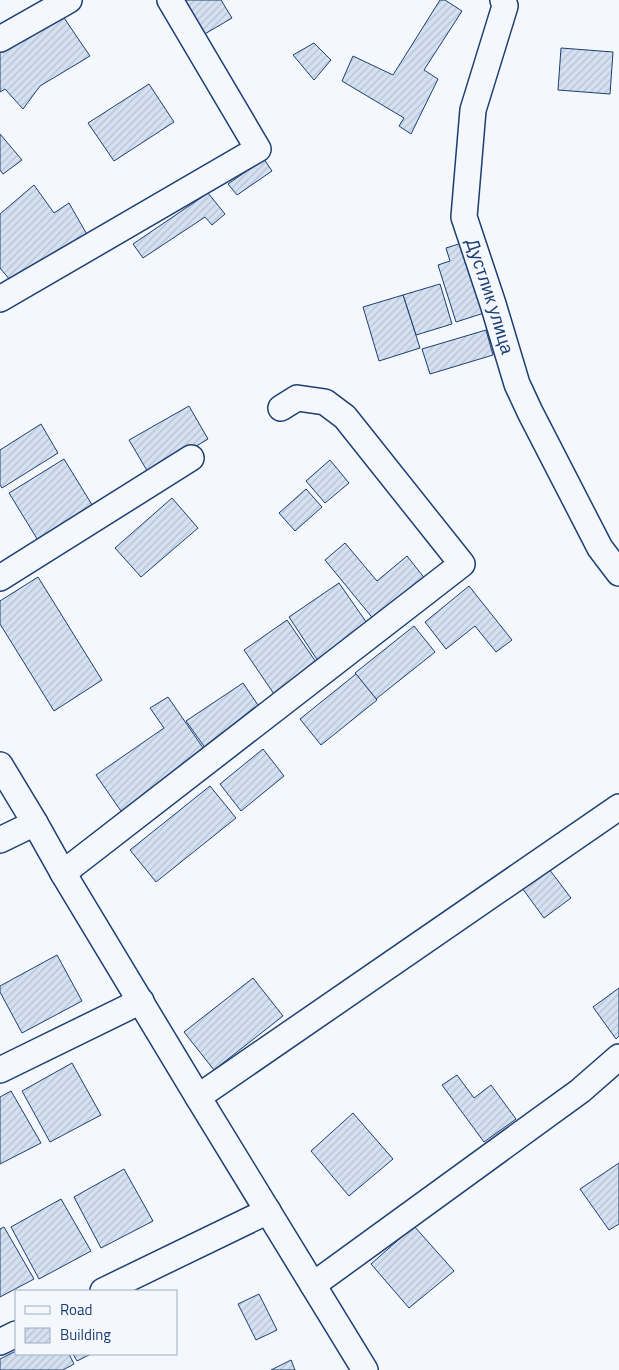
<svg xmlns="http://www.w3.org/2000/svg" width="619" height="1370" viewBox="0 0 619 1370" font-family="'Titillium Web',sans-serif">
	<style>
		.building { fill: url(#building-hatch); stroke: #1d3f73 }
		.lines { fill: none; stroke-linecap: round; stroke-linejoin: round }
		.minor-casing { stroke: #1d3f73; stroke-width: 28 }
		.minor { stroke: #f4f7fb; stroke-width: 25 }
		.labels { text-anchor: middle; stroke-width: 4; stroke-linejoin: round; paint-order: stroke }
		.street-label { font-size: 18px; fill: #1d3f73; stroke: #f4f7fb }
	</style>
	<defs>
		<pattern id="building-hatch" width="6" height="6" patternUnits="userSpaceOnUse" patternTransform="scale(1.25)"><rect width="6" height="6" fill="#d5e0f0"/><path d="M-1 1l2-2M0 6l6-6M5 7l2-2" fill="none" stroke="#b6c1d1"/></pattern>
	</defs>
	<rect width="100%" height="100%" fill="#f4f7fb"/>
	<!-- building -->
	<g class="building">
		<path d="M182,0H221L232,18L203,35Z"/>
		<path d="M440,0H445L462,11L424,70L438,79L411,134L399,126L404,118L342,81L353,56L393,75Z"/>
		<path d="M60,12L90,56L40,86L23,109L5,89L0,92V49Z"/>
		<path d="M314,43L331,60L314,80L293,55Z"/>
		<path d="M561,48L613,52L610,94L558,90Z"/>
		<path d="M149,84L174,122L114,161L88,123Z"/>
		<path d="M0,134L22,160L3,174L0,170Z"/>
		<path d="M264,159L272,171L237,195L228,184Z"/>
		<path d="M34,185L54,213L69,203L89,238L10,280L0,268V214Z"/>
		<path d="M208,193L225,214L212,225L205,217L143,258L133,244Z"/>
		<path d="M462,243L484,313L456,322L438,265L450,261L446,248Z"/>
		<path d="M440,284L452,324L416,335L403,295Z"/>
		<path d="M403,295L420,348L379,361L363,307Z"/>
		<path d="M486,330L493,355L430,374L422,349Z"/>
		<path d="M189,406L208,439L149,474L129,440Z"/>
		<path d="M41,424L58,453L2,488L0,485V450Z"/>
		<path d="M64,459L94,508L39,542L9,493Z"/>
		<path d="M330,460L349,483L325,503L306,481Z"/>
		<path d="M306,489L322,507L295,531L279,513Z"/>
		<path d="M172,498L198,528L141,577L115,548Z"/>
		<path d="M345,543L377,581L407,556L426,580L375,621L325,560Z"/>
		<path d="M38,577L102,680L54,711L0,624V601Z"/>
		<path d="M339,583L369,626L318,661L289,617Z"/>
		<path d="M469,586L512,640L496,652L475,626L446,649L425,622Z"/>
		<path d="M287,620L318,665L274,694L244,650Z"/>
		<path d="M414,626L435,652L376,699L355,673Z"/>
		<path d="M356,674L377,700L321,745L300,719Z"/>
		<path d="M243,683L262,711L206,749L186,721Z"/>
		<path d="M168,697L208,755L123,814L96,775L164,728L150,708Z"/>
		<path d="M263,749L284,776L241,811L220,784Z"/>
		<path d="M210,786L236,818L156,882L130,850Z"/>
		<path d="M549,869L571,898L544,918L522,888Z"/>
		<path d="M57,955L82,1001L22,1033L0,992V986Z"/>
		<path d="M253,978L283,1016L214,1070L184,1032Z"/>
		<path d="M619,988V1036L616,1039L593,1007Z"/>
		<path d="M72,1063L101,1115L50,1142L22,1091Z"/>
		<path d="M457,1075L474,1098L491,1085L516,1119L484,1142L442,1085Z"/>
		<path d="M11,1091L41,1143L0,1164V1097Z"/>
		<path d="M353,1113L393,1159L349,1196L311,1151Z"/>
		<path d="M619,1163V1224L609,1230L580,1189Z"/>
		<path d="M124,1169L153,1221L101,1248L74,1197Z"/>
		<path d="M61,1199L91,1251L39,1279L11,1227Z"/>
		<path d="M414,1226L454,1271L409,1308L371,1264Z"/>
		<path d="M4,1227L34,1279L0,1297V1229Z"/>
		<path d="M259,1294L277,1330L256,1340L238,1304Z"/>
		<path d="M16,1351V1354H69L74,1364L63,1370H0V1359Z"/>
		<path d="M73,1354H91L77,1361Z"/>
		<path d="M291,1360L295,1370H271Z"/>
	</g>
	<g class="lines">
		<!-- minor casing -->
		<g class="minor-casing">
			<g id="minor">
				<path id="s1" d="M503,0L505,6L473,110L464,217L493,304L517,384L530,412L600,548L619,573"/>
				<path d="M0,39L69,0"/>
				<path d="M0,299L258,149L170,0"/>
				<path d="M0,578L191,458"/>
				<path d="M0,765L35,823L63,873L198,1097L365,1370"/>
				<path d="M0,840L35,823"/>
				<path d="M63,873L462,564L345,417L325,402L297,398L281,408"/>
				<path d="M0,1070L141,1001"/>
				<path d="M198,1097L619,807"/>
				<path d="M313,1285L580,1091L619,1057"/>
				<path d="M103,1291L268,1211"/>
				<path d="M0,1342L16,1334"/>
			</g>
		</g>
		<!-- minor -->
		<use href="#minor" class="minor"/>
	</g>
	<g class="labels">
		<!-- street labels -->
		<g class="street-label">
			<text dy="6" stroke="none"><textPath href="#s1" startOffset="306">Дустлик улица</textPath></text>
		</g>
	</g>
	<!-- legend -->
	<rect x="15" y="1290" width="162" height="65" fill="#f4f7fb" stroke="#9eadc5"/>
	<rect x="25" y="1306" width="25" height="8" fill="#f4f7fb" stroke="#9eadc5"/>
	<text x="60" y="1315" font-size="15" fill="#1d3f73">Road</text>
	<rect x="25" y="1328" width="25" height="15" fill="url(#building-hatch)" stroke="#9eadc5"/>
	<text x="60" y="1340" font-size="15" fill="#1d3f73">Building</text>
</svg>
